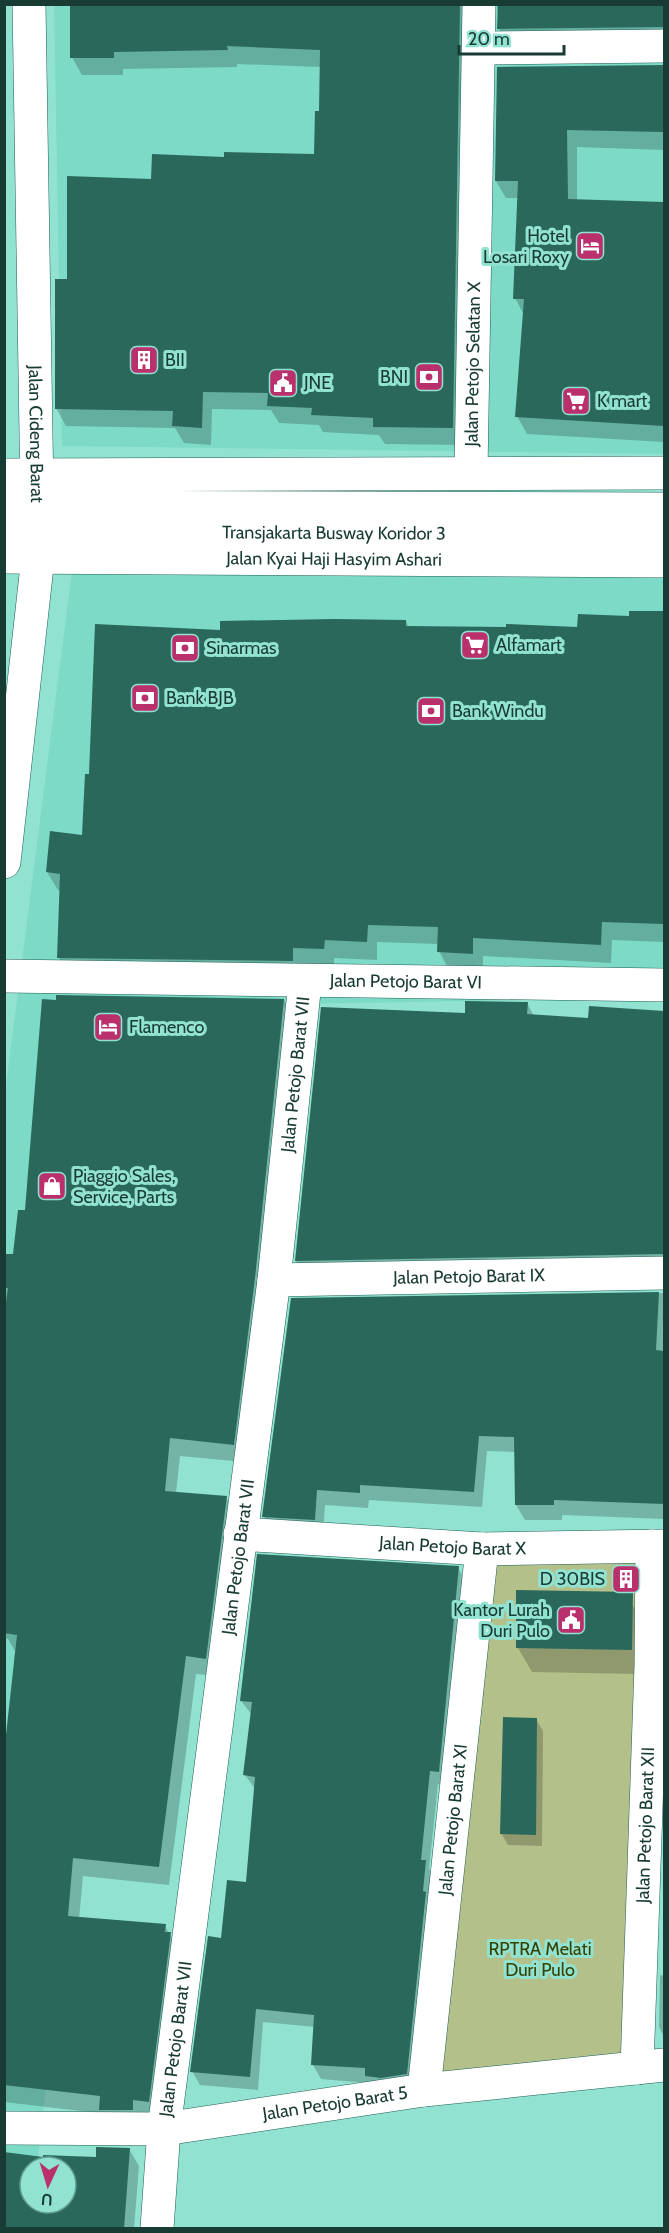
<svg xmlns="http://www.w3.org/2000/svg" width="669" height="2233" viewBox="0 0 669 2233" font-family="Cabin,sans-serif">
	<style>
		.built { fill: #7ddac7 }
		.green { fill: #b3c089 }
		.shadow { fill: #0003; fill-rule: evenodd }
		.building { fill: #2b685c; fill-rule: evenodd }
		.lines { fill: none; stroke-linecap: round; stroke-linejoin: round }
		.minor-casing { stroke: #1f5f54; stroke-width: 34 }
		.major-casing { stroke: #1f5f54; stroke-width: 34 }
		.minor { stroke: #fff; stroke-width: 33 }
		.major { stroke: #fff; stroke-width: 33 }
		.labels { text-anchor: middle; stroke-width: 6; stroke-linejoin: round; paint-order: stroke }
		.poi-label { font-size: 18px; fill: #183b34; stroke: #91e2d1; text-anchor: start }
		.street-label { font-size: 18px; fill: #183b34; stroke: #91e2d1 }
		.park-label { font-size: 18px; fill: #374100; stroke: #91e2d1 }
	</style>
	<rect width="100%" height="100%" fill="#91e2d1"/>
	<!-- built -->
	<g class="built">
		<path d="M54,5H664V454L62,446Z"/>
		<path d="M72,571L664,573V998L165,1006L37,2167H30V2203L5,2228L4,1101Z"/>
	</g>
	<!-- green -->
	<path class="green" d="M652,1546L637,2068L424,2090L482,1549Z"/>
	<!-- shadow -->
	<g class="shadow">
		<path d="M72,4H481L462,445L385,444L379,435L323,432L319,425L279,423L271,410L212,409L211,445L184,443L175,428L66,426L56,408L68,281L152,180L225,159L315,155L320,113L321,67L237,64V67L123,69V75H82L72,57Z"/>
		<path d="M497,4H664V44L509,46L499,29Z"/>
		<path d="M664,66V150L577,147V201L664,204V442L527,434L517,416L524,315L515,298L518,198H506L496,181L498,68Z"/>
		<path d="M631,612L664,613V942L612,940L611,963L483,956V972L449,970L439,951V944L377,942V960L334,958V967L69,976L59,958L61,891L58,890L47,872L84,836L90,776L221,631L406,621L409,628H578L631,618Z"/>
		<path d="M284,1000L294,1018L244,1462L180,1456L176,1493L226,1498L237,1516L216,1676L196,1674L169,1885L83,1876L79,1919L165,1926L180,1952L158,2120L4,2102V1745H7L15,1651L8,1639L4,1638V1330L7,1302L4,1297V1255L14,1256L26,1212Z"/>
		<path d="M527,1003L534,1016L590,1019V1008L664,1012V1269L305,1276L296,1261L466,1014Z"/>
		<path d="M664,1293V1519L562,1515V1520H525L516,1505V1452L487,1451L482,1507L369,1500L368,1508L325,1505L323,1535L273,1532L264,1516L292,1300Z"/>
		<path d="M458,1568L466,1582L447,1786L438,1784L429,1869L433,1876L414,2087L321,2079L313,2065L315,2027L263,2022L258,2090L200,2085L192,2071L222,1939L247,1883L255,1789L245,1775L252,1715L241,1701Z"/>
		<path d="M626,1594L640,1618L639,1674L532,1672L518,1648Z"/>
		<path d="M536,1719L543,1731L542,1846L508,1845L501,1833Z"/>
		<path d="M660,1975L664,1976V2037L659,2027Z"/>
		<path d="M129,2149L139,2166L134,2228H4V2154L44,2159L97,2158ZM30,2167H66V2203H30Z"/>
	</g>
	<!-- building -->
	<g class="building">
		<path d="M70,4H460L453,428L373,427V418L311,415L312,408L267,406L268,393L203,392L202,428L172,426L173,411L55,409V279H67V176L151,179L152,154L224,157V152L314,154L315,111H319L320,50L227,46L228,50L114,52V58H70Z"/>
		<path d="M498,4H664V27L497,29Z"/>
		<path d="M664,65V132L567,130L568,199L664,202V426L515,417L524,299H513L518,181H495L497,67Z"/>
		<path d="M629,611H664V924L602,922L601,945L473,938V954L437,952L438,927L368,925L367,942L325,940L324,949L293,948V961L57,958L60,874L46,872L50,831L82,835L85,774H89L95,624L220,630V621L334,619L406,620V626L506,627V624L577,627L578,614L629,616Z"/>
		<path d="M56,995L284,999L255,1278L234,1445L170,1438L165,1491L227,1496L206,1659L186,1656L159,1867L73,1858L68,1916L166,1924L165,1932H171L149,2102L133,2100V2110H99L100,2096L4,2085V1753L17,1635L4,1633V1316L8,1288H4V1254H13L18,1210H25L42,999L56,1000Z"/>
		<path d="M465,1001L528,1002L527,1014L588,1018L589,1006L664,1011V1254L295,1261L321,1007L465,1013Z"/>
		<path d="M659,1292L656,1350L664,1351V1504L554,1500V1505H515L514,1437L479,1436L474,1492L360,1485V1493L317,1490L315,1520L262,1517L291,1298Z"/>
		<path d="M257,1554L459,1566L439,1772L430,1771L421,1860H426L423,1891L426,1892L407,2074L381,2078L365,2076V2068L311,2065L314,2015L256,2009L250,2077L190,2072L208,1936L221,1938L227,1880L246,1882L255,1777L243,1775L252,1702L240,1701Z"/>
		<path d="M516,1590L633,1592L632,1650L516,1648Z"/>
		<path d="M503,1717L537,1718L536,1835L500,1834Z"/>
		<path d="M96,2147L130,2148L124,2229H4V2152L43,2157V2155L96,2157ZM30,2167H66V2203H30Z"/>
	</g>
	<g class="lines">
		<!-- minor casing -->
		<g class="minor-casing">
			<g id="minor">
				<path d="M479,48L664,46"/>
				<path id="s1" d="M471,472L479,4"/>
				<path d="M4,507L664,509"/>
				<path id="s2" d="M4,531L664,535"/>
				<path d="M4,862L38,557"/>
				<path id="s3" d="M4,976L664,985"/>
				<path id="s4" d="M274,1280L664,1273"/>
				<path id="s5" d="M240,1534L482,1549L664,1546"/>
				<path id="s6" d="M637,2068L651,1665L652,1546"/>
				<path id="s7" d="M424,2090L482,1549"/>
				<path id="s8" d="M4,2128L164,2129L424,2090L664,2065"/>
				<path id="s9" d="M157,2228L164,2129L274,1280L305,982"/>
			</g>
		</g>
		<!-- major casing -->
		<g class="major-casing">
			<g id="major">
				<path id="s10" d="M29,4L38,557"/>
				<path d="M4,475L664,473"/>
				<path id="s11" d="M4,557L664,561"/>
			</g>
		</g>
		<!-- minor -->
		<use href="#minor" class="minor"/>
		<!-- major -->
		<use href="#major" class="major"/>
	</g>
	<!-- icons -->
	<defs>
		<g id="hotel-square" transform="scale(1.5)"><rect x="-9" y="-9" width="18" height="18" rx="4" fill="#ba306c" stroke="#91e2d1"/><path d="M-6-4.5h1.5V1H6V5H4.5V3h-9V5H-6ZM-4 0a1.8 1.8 0 1 1 3.6 0ZM.5 0V-2.5h3Q6-2.5 6 0Z" fill="#fff"/></g>
		<g id="building-square" transform="scale(1.5)"><rect x="-9" y="-9" width="18" height="18" rx="4" fill="#ba306c" stroke="#91e2d1"/><path d="M-4-6H4V6H1V3H-1V6H-4ZM-2.5-4.3h1.7v1.8h-1.7ZM.8-4.3h1.7v1.8H.8ZM-2.5-1h1.7V.8h-1.7ZM.8-1h1.7V.8H.8Z" fill="#fff"/></g>
		<g id="bank-square" transform="scale(1.5)"><rect x="-9" y="-9" width="18" height="18" rx="4" fill="#ba306c" stroke="#91e2d1"/><path d="M-6-4H6V4H-6ZM0-2.3a2.3 2.3 0 1 0 0 4.6a2.3 2.3 0 1 0 0-4.6Z" fill="#fff"/></g>
		<g id="civic-square" transform="scale(1.5)"><rect x="-9" y="-9" width="18" height="18" rx="4" fill="#ba306c" stroke="#91e2d1"/><path d="M-.6-6.5H3V-4.5H.6V-3L4-1V1h2V6H-6V1h2V-1L-.6-3ZM-1.2 2.5V6h2.4V2.5Z" fill="#fff"/></g>
		<g id="supermarket-square" transform="scale(1.5)"><rect x="-9" y="-9" width="18" height="18" rx="4" fill="#ba306c" stroke="#91e2d1"/><path d="M-6-5.5h2.5l.6 2H6L4.5 2H-2.5L-4.4-4H-6ZM-1.5 3.2a1.3 1.3 0 1 0 .1 0ZM3 3.2a1.3 1.3 0 1 0 .1 0Z" fill="#fff"/></g>
		<g id="shop-square" transform="scale(1.5)"><rect x="-9" y="-9" width="18" height="18" rx="4" fill="#ba306c" stroke="#91e2d1"/><path d="M-5-2.5h2.3a2.7 3.5 0 0 1 5.4 0H5L5.5 6h-11ZM-1.5-2.5h3a1.5 2.3 0 0 0-3 0Z" fill="#fff"/></g>
	</defs>
	<g fill-rule="evenodd">
		<use href="#hotel-square" x="590" y="246"/>
		<use href="#building-square" x="144" y="360"/>
		<use href="#bank-square" x="429" y="377"/>
		<use href="#civic-square" x="283" y="383"/>
		<use href="#supermarket-square" x="576" y="401"/>
		<use href="#supermarket-square" x="475" y="645"/>
		<use href="#bank-square" x="185" y="648"/>
		<use href="#bank-square" x="145" y="698"/>
		<use href="#bank-square" x="431" y="711"/>
		<use href="#hotel-square" x="108" y="1027"/>
		<use href="#shop-square" x="52" y="1186"/>
		<use href="#building-square" x="626" y="1579"/>
		<use href="#civic-square" x="571" y="1620"/>
	</g>
	<g class="labels">
		<!-- poi labels -->
		<g class="poi-label">
			<text x="569" y="242" text-anchor="end">Hotel<tspan x="569" dy="21">Losari Roxy</tspan></text>
			<text x="165" y="366">BII</text>
			<text x="408" y="383" text-anchor="end">BNI</text>
			<text x="304" y="389">JNE</text>
			<text x="597" y="407">K mart</text>
			<text x="496" y="651">Alfamart</text>
			<text x="206" y="654">Sinarmas</text>
			<text x="166" y="704">Bank BJB</text>
			<text x="452" y="717">Bank Windu</text>
			<text x="129" y="1033">Flamenco</text>
			<text x="73" y="1182">Piaggio Sales,<tspan x="73" dy="21">Service, Parts</tspan></text>
			<text x="605" y="1585" text-anchor="end">D 30BIS</text>
			<text x="550" y="1616" text-anchor="end">Kantor Lurah<tspan x="550" dy="21">Duri Pulo</tspan></text>
		</g>
		<!-- street labels -->
		<g class="street-label">
			<text dy="6" stroke="none"><textPath href="#s1" startOffset="108">Jalan Petojo Selatan X</textPath></text>
			<text dy="6" stroke="none"><textPath href="#s10" startOffset="430">Jalan Cideng Barat</textPath></text>
			<text dy="6" stroke="none"><textPath href="#s2" startOffset="330">Transjakarta Busway Koridor 3</textPath></text>
			<text dy="6" stroke="none"><textPath href="#s11" startOffset="330">Jalan Kyai Haji Hasyim Ashari</textPath></text>
			<text dy="6" stroke="none"><textPath href="#s3" startOffset="402">Jalan Petojo Barat VI</textPath></text>
			<text dy="6" stroke="none"><textPath href="#s9" startOffset="1162">Jalan Petojo Barat VII</textPath></text>
			<text dy="6" stroke="none"><textPath href="#s4" startOffset="195">Jalan Petojo Barat IX</textPath></text>
			<text dy="6" stroke="none"><textPath href="#s5" startOffset="213">Jalan Petojo Barat X</textPath></text>
			<text dy="6" stroke="none"><textPath href="#s9" startOffset="676">Jalan Petojo Barat VII</textPath></text>
			<text dy="6" stroke="none"><textPath href="#s7" startOffset="272">Jalan Petojo Barat XI</textPath></text>
			<text dy="6" stroke="none"><textPath href="#s6" startOffset="243">Jalan Petojo Barat XII</textPath></text>
			<text dy="6" stroke="none"><textPath href="#s9" startOffset="190">Jalan Petojo Barat VII</textPath></text>
			<text dy="6" stroke="none"><textPath href="#s8" startOffset="333">Jalan Petojo Barat 5</textPath></text>
		</g>
		<!-- park labels -->
		<g class="park-label">
			<text x="540" y="1955">RPTRA Melati<tspan x="540" dy="21">Duri Pulo</tspan></text>
		</g>
	</g>
	<!-- border -->
	<rect width="669" height="2233" fill="none" stroke="#183b34" stroke-width="12"/>
	<!-- north arrow -->
	<g transform="translate(48 2185) rotate(184)"><circle r="28" fill="#91e2d1" stroke="#619f92" stroke-width="1.5"/>
	<path d="M0-4.5L10 22L0 15L-10 22Z" fill="#ba306c"/>
	<text y="-9" font-size="16" font-weight="bold" text-anchor="middle" fill="#183b34">U</text>
	</g>
	<!-- scale -->
	<path d="M459 45v9h105v-9" fill="none" stroke="#183b34" stroke-width="3"/>
	<text x="468" y="45" font-size="18" fill="#183b34" stroke="#91e2d1" stroke-width="4.5" paint-order="stroke">20 m</text>
</svg>
